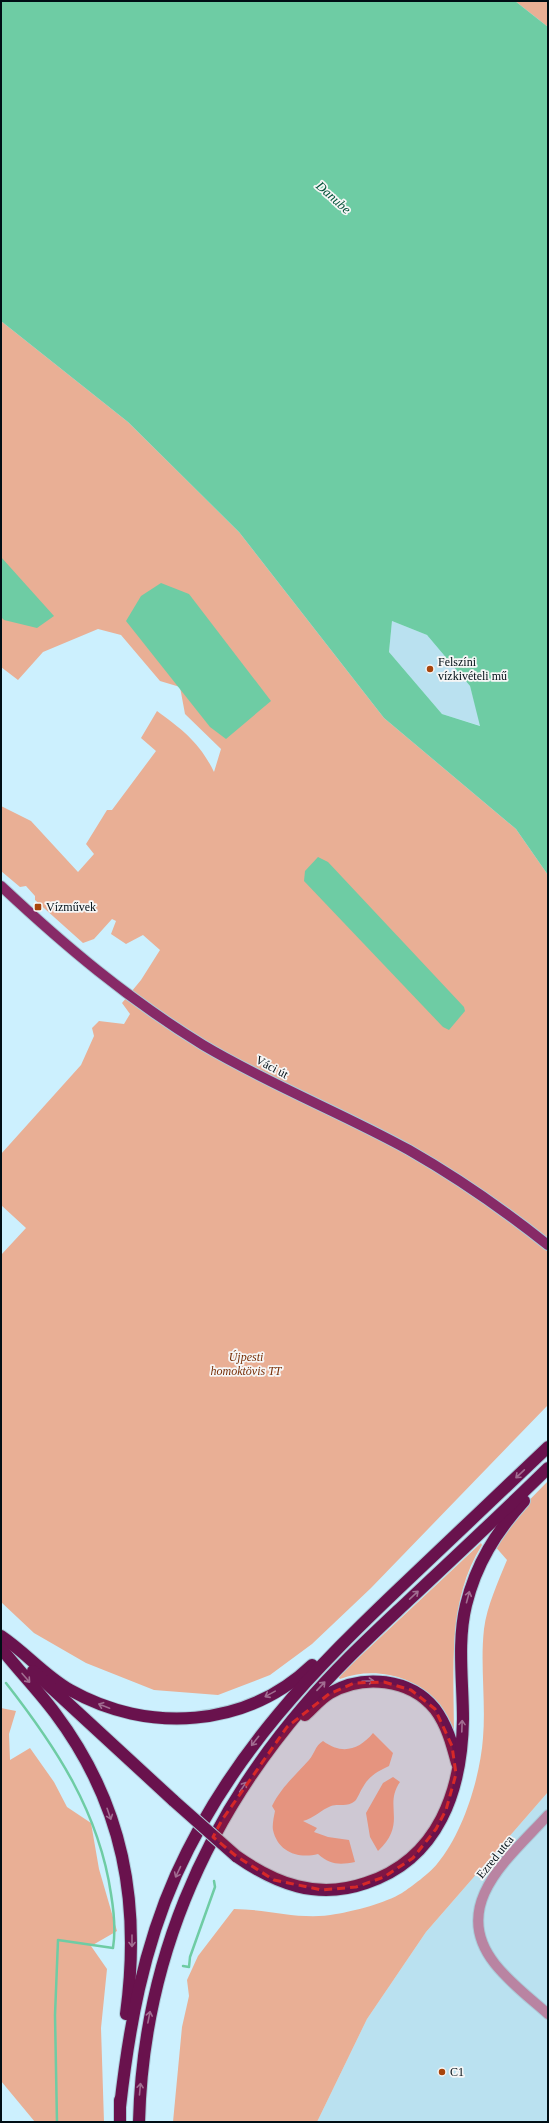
<svg xmlns="http://www.w3.org/2000/svg" width="549" height="2123" viewBox="0 0 549 2123" font-family="Georgia,serif">
	<style>
		.built { fill: #bae1f0 }
		.green { fill: #e9af95 }
		.water { fill: #6ecca4; fill-rule: evenodd }
		.lines { fill: none; stroke-linecap: round; stroke-linejoin: round }
		.stream { stroke: #6ecca4; stroke-width: 2.5 }
		.minor-casing { stroke: #abccd9; stroke-width: 12 }
		.major-casing { stroke: #abccd9; stroke-width: 12 }
		.highway-casing { stroke: #abccd9; stroke-width: 14 }
		.minor { stroke: #b984a2; stroke-width: 10 }
		.major { stroke: #872a67; stroke-width: 10 }
		.highway { stroke: #69124d; stroke-width: 12 }
		.highway-bridge-casing { stroke: #abccd9; stroke-width: 14; stroke-linecap: butt }
		.highway-bridge { stroke: #69124d; stroke-width: 12 }
		.oneway { stroke: #a16d91 }
		.marked { fill: #d62828; fill-opacity: 0.2; stroke: #d62828; stroke-width: 3; stroke-dasharray: 8 5; stroke-linejoin: round }
		.poi-dot { fill: #a8450c; stroke: #f6f6f6; stroke-width: 1.5 }
		.labels { text-anchor: middle; stroke-width: 3.5; stroke-linejoin: round; paint-order: stroke }
		.poi-label { font-size: 12px; fill: #000e15; stroke: #f6f6f6; text-anchor: start }
		.street-label { font-size: 12px; fill: #000e15; stroke: #f6f6f6 }
		.park-label { font-size: 12px; font-style: italic; fill: #772f07; stroke: #f6f6f6 }
		.water-label { font-size: 13px; font-style: italic; fill: #005137; stroke: #f6f6f6 }
	</style>
	<rect width="100%" height="100%" fill="#ccf0fe"/>
	<!-- built -->
	<g class="built">
		<path d="M392,621L427,635L470,686L481,726L442,714L389,652Z"/>
		<path d="M548,1792V2122H317L367,2019L426,1932Z"/>
	</g>
	<!-- green -->
	<g class="green">
		<path d="M515,1H548V27Z"/>
		<path d="M1,321L128,422L239,532L384,718L516,829L548,875V1405L371,1588L312,1644L270,1675L218,1695L154,1690L86,1663L34,1633L1,1602V1255L26,1228L1,1205V1154L81,1065L94,1036L92,1028L99,1021L124,1024L130,1014L122,1003L141,980L160,950L143,935L126,944L111,934L116,921L112,919L94,939L83,943L35,900V896L26,886L20,887L1,871V806L31,821L78,872L94,854L86,844L107,810H112L156,751L141,738L157,711C183,730 200,743 214,772L221,749L185,714L180,687L160,681L121,635L98,629L43,652L18,680L1,667Z"/>
		<path d="M548,1481V1792L426,1932L367,2019L317,2122H173L182,2027L189,1996L187,1980L198,1956L234,1909C268,1909 302,1921 336,1914C355,1911 385,1903 402,1893C411,1887 430,1873 437,1864C463,1833 480,1778 483,1738C486,1701 480,1665 484,1629C487,1606 498,1582 507,1560L493,1544L509,1521Z"/>
		<path d="M481,1543L482,1545C447,1600 454,1670 454,1733C449,1722 444,1710 435,1701C412,1674 372,1667 340,1679L338,1677Z"/>
		<path d="M1,1708L16,1711L9,1734L10,1760L30,1748L54,1782L67,1807L91,1823L99,1869L117,1931L91,1946L107,1969L101,2028L104,2122H35L1,2081Z"/>
		<path d="M373,1733L393,1753L389,1766C378,1771 369,1776 363,1787C360,1791 358,1798 355,1801C347,1808 339,1803 331,1806C321,1810 314,1818 303,1821L317,1828L314,1832L328,1837L349,1840L355,1862C340,1865 330,1865 318,1854C298,1859 278,1852 273,1830C272,1825 274,1816 275,1811L272,1806C282,1786 295,1776 309,1760C315,1753 315,1746 323,1741C342,1755 359,1750 373,1733Z"/>
		<path d="M393,1777L400,1782C383,1806 408,1823 378,1851L370,1837L366,1813L383,1783Z"/>
	</g>
	<!-- water -->
	<g class="water">
		<path d="M1,1H515L548,27V875L516,829L384,718L239,532L128,422L1,321ZM392,621L427,635L470,686L480,726L442,714L389,652Z"/>
		<path d="M1,557L54,616L37,628L4,620L1,617Z"/>
		<path d="M161,583L189,594L271,701L226,739L210,727L126,621L141,596Z"/>
		<path d="M318,857L328,862L464,1007L465,1011L449,1030L443,1027L304,881L305,871Z"/>
	</g>
	<g class="lines">
		<!-- stream -->
		<g class="stream">
			<path d="M6,1683C56,1747 99,1812 111,1894C114,1912 116,1930 113,1948L58,1940L55,2015L57,2122"/>
			<path d="M183,1966L189,1967L190,1957L215,1887L214,1881"/>
		</g>
		<!-- minor casing -->
		<g class="minor-casing">
			<path id="minor" d="M548,1815C510,1857 448,1905 495,1964C510,1983 530,1998 548,2014"/>
		</g>
		<!-- major casing -->
		<g class="major-casing">
			<path id="major" d="M1,886C65,946 128,999 203,1045C270,1085 342,1113 409,1150C458,1178 504,1210 548,1245"/>
		</g>
		<!-- highway casing -->
		<g class="highway-casing">
			<g id="highway">
				<path d="M1,1636C25,1652 45,1676 70,1690C148,1734 246,1728 312,1665"/>
				<path d="M1,1648C18,1670 38,1690 55,1713C124,1805 141,1903 126,2014"/>
				<path d="M33,1671L174,1801"/>
				<path d="M305,1715C313,1708 321,1698 330,1693C363,1674 410,1678 435,1709C447,1725 452,1744 457,1763"/>
				<path d="M236,1856C276,1884 317,1900 366,1883C439,1859 462,1790 463,1719C463,1682 457,1642 466,1605C476,1564 496,1532 524,1501"/>
				<path d="M120,2107C129,2027 143,1949 176,1875C231,1753 314,1669 409,1579C455,1535 502,1491 548,1447"/>
				<path d="M120,2122V2100"/>
				<path d="M139,2122C143,1965 202,1825 304,1706C336,1668 372,1635 408,1601C455,1557 502,1513 548,1468"/>
			</g>
		</g>
		<!-- minor -->
		<use href="#minor" class="minor"/>
		<!-- major -->
		<use href="#major" class="major"/>
		<!-- highway -->
		<use href="#highway" class="highway"/>
		<!-- highway-bridge casing -->
		<g class="highway-bridge-casing">
			<path id="highway-bridge" d="M174,1801L236,1856"/>
		</g>
		<!-- highway-bridge -->
		<use href="#highway-bridge" class="highway-bridge"/>
	</g>
	<!-- one-way arrows -->
	<defs><path id="oneway-shaft" d="M-6 0H5M1.5-3L5.5 0L1.5 3" fill="none" stroke-width="1.6" stroke-linecap="round" stroke-linejoin="round"/></defs>
	<g class="oneway">
		<use href="#oneway-shaft" transform="translate(520 1474) rotate(137)"/>
		<use href="#oneway-shaft" transform="translate(414 1595) rotate(-43)"/>
		<use href="#oneway-shaft" transform="translate(468 1597) rotate(-75)"/>
		<use href="#oneway-shaft" transform="translate(26 1678) rotate(49)"/>
		<use href="#oneway-shaft" transform="translate(368 1681) rotate(-3)"/>
		<use href="#oneway-shaft" transform="translate(321 1686) rotate(-47)"/>
		<use href="#oneway-shaft" transform="translate(270 1694) rotate(151)"/>
		<use href="#oneway-shaft" transform="translate(104 1706) rotate(-159)"/>
		<use href="#oneway-shaft" transform="translate(462 1726) rotate(-88)"/>
		<use href="#oneway-shaft" transform="translate(255 1741) rotate(128)"/>
		<use href="#oneway-shaft" transform="translate(243 1787) rotate(-56)"/>
		<use href="#oneway-shaft" transform="translate(109 1814) rotate(71)"/>
		<use href="#oneway-shaft" transform="translate(178 1872) rotate(115)"/>
		<use href="#oneway-shaft" transform="translate(132 1941) rotate(90)"/>
		<use href="#oneway-shaft" transform="translate(149 2017) rotate(-79)"/>
		<use href="#oneway-shaft" transform="translate(140 2089) rotate(-85)"/>
	</g>
	<!-- marked area -->
	<path class="marked" d="M384,1682L411,1690L435,1709L452,1746L456,1774L446,1810L436,1829L413,1858L384,1877L356,1887L322,1890L274,1880L236,1856L213,1837L222,1820L287,1727L329,1694L354,1683Z"/>
	<!-- markers -->
	<g class="poi-dot">
		<circle cx="430" cy="669" r="4"/>
		<rect x="34" y="903" width="8" height="8" rx="2"/>
		<circle cx="442" cy="2072" r="4"/>
	</g>
	<g class="labels">
		<!-- poi labels -->
		<g class="poi-label">
			<text x="438" y="666">Felszíni<tspan x="438" dy="14">vízkivételi mű</tspan></text>
			<text x="46" y="911">Vízművek</text>
			<text x="450" y="2076">C1</text>
		</g>
		<!-- street labels -->
		<g class="street-label">
			<text transform="translate(272 1067) rotate(28)" y="4">Váci út</text>
			<text transform="translate(495 1857) rotate(-51)" y="4">Ezred utca</text>
		</g>
		<!-- park labels -->
		<g class="park-label">
			<text x="246" y="1361">Újpesti<tspan x="246" dy="14">homoktövis TT</tspan></text>
		</g>
		<!-- water labels -->
		<g class="water-label">
			<text transform="translate(334 197) rotate(42)" y="5">Danube</text>
		</g>
	</g>
	<!-- border -->
	<rect width="549" height="2123" fill="none" stroke="#000e15" stroke-width="4"/>
</svg>
